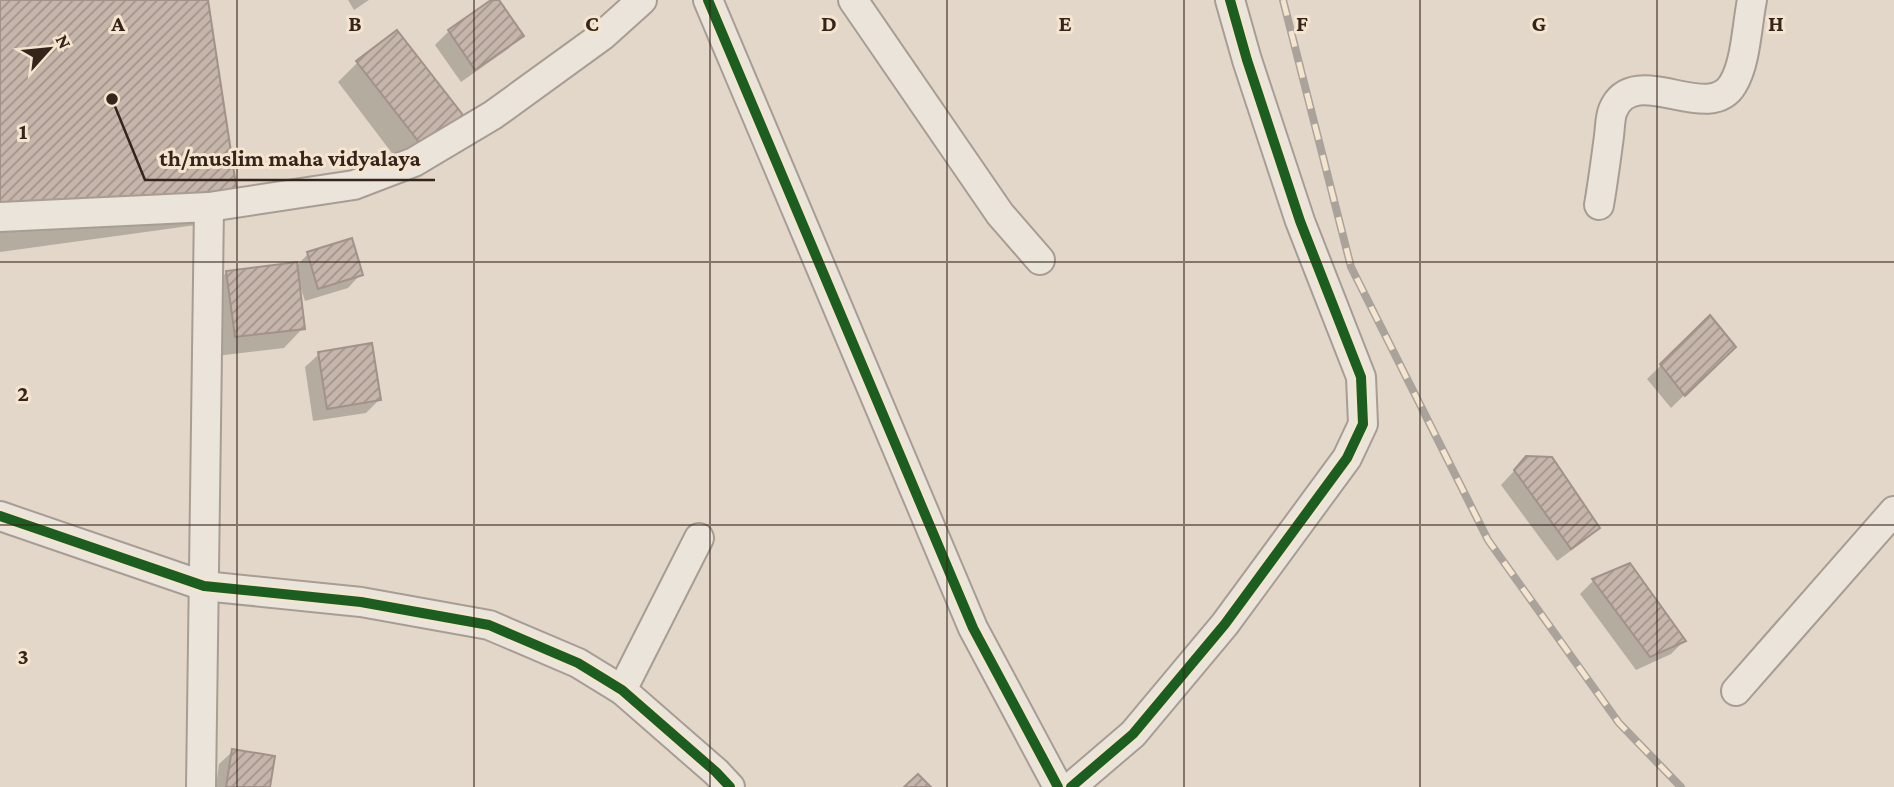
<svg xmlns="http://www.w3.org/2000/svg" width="1894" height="787" viewBox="0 0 1894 787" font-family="'Crimson Pro',serif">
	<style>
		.shadow { fill: #0003 }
		.building { fill: url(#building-hatch); stroke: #a39289; stroke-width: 2 }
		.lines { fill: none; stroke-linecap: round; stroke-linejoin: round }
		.minor-casing { stroke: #a89d93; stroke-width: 32 }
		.minor { stroke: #ebe4db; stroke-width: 28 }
		.rail-casing { stroke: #aaa39c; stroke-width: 8 }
		.rail { stroke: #f5e4ce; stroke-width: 5; stroke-dasharray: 16; stroke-linecap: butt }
		.cycleway-casing { stroke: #f5e4ce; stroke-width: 15 }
		.cycleway { stroke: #1b5e20; stroke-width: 10 }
		.grid { fill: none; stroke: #35241c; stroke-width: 2; stroke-opacity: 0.55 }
		.grid-label { font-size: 23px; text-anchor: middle; font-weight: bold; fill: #35241c; stroke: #f5e4ce; stroke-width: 6; stroke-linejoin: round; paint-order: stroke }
		.leader { fill: none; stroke: #35241c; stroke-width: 2.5 }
		.callout-dot { fill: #35241c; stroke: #f5e4ce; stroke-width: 2.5 }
		.callout-label { font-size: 23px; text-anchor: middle; font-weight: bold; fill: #35241c; stroke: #f5e4ce; stroke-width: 6; stroke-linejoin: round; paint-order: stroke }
	</style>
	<defs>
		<pattern id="building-hatch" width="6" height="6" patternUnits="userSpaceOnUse" patternTransform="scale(1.75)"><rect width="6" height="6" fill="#c6b5aa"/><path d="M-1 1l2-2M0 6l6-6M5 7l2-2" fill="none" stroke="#a2938a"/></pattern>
	</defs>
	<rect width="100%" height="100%" fill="#e3d7c9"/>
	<!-- shadow -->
	<g class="shadow">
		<path d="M0,0H207L211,223L0,252Z"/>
		<path d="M348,0H369L354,10Z"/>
		<path d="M494,0H497L521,36L508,49L461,82L435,45L449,31Z"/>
		<path d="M357,63L441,134L401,165L338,82Z"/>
		<path d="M308,254L361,274L348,288L305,301L300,286H298L303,328L284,348L216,356L207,292L227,272L296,266Z"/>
		<path d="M1709,318L1734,347L1671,408L1647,379Z"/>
		<path d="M319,354L380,399L366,413L313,421L305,367Z"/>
		<path d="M1526,458L1598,528L1584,541L1557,561L1501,485Z"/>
		<path d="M1593,581L1684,641L1671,654L1636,670L1580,594Z"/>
		<path d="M233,751L268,787H216L219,764Z"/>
	</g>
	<!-- building -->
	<g class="building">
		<path d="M0,0H208L238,198L0,232Z"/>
		<path d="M491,0H499L524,36L475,70L448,30Z"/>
		<path d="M397,30L463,115L422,146L356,61Z"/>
		<path d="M352,238L363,275L318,289L307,252Z"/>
		<path d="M297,262L305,329L235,337L226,271Z"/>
		<path d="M1710,315L1736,347L1685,396L1660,364Z"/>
		<path d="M372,343L381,400L327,409L318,352Z"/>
		<path d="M1526,456L1552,457L1600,528L1571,549L1514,470Z"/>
		<path d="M1630,563L1686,641L1650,657L1592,579Z"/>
		<path d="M232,749L275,756L270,787H226Z"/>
		<path d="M918,774L931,787H904Z"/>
	</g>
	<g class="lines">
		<!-- minor casing -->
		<g class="minor-casing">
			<g id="minor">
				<path d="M708,0L973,628L1058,787"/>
				<path d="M853,0L1000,214L1040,260"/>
				<path d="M1599,205C1603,182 1606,159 1609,136C1610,128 1610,117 1613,110C1634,60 1709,126 1733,84C1746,63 1747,24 1752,0"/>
				<path d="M0,217L209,207L354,185L414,162L493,115L602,36L642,0"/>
				<path d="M0,516L204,586L361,602L489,625L578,663L622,690L716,772L730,787"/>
				<path d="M622,690L699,538"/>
				<path d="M1736,691L1894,511"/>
				<path d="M201,787L209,207"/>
				<path d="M1071,787L1133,734L1225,624L1347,458L1363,424L1361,377L1300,221L1247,60L1230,0"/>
			</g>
		</g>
		<!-- minor -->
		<use href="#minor" class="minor"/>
		<!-- rail casing -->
		<g class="rail-casing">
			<path id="rail" d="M1283,0L1351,267L1488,540L1619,723L1681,787"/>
		</g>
		<!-- rail -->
		<use href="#rail" class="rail"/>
		<!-- cycleway casing -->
		<g class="cycleway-casing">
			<g id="cycleway">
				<path d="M708,0L973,628L1058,787"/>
				<path d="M0,516L204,586L361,602L489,625L578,663L622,690L716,772L730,787"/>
				<path d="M1071,787L1133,734L1225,624L1347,458L1363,424L1361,377L1300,221L1247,60L1230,0"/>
			</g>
		</g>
		<!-- cycleway -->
		<use href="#cycleway" class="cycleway"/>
	</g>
	<!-- grid -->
	<path class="grid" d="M237,0V787M474,0V787M710,0V787M947,0V787M1184,0V787M1420,0V787M1657,0V787M0,262H1894M0,525H1894"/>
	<g class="grid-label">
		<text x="118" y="31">A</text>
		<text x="355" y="31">B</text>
		<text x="592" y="31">C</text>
		<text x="829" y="31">D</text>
		<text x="1065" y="31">E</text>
		<text x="1302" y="31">F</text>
		<text x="1539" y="31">G</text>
		<text x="1776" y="31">H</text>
		<text x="23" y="139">1</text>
		<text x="23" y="401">2</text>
		<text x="23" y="664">3</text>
	</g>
	<!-- callouts -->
	<path class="leader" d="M112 99L145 180H435"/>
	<circle class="callout-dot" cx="112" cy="99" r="7"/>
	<g class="callout-label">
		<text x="290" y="166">th/muslim maha vidyalaya</text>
	</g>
	<!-- north arrow -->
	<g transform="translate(49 49) rotate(63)" stroke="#f5e4ce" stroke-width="5" paint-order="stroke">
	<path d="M0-5L12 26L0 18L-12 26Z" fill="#35241c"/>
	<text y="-10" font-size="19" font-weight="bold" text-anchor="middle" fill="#35241c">N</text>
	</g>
</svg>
